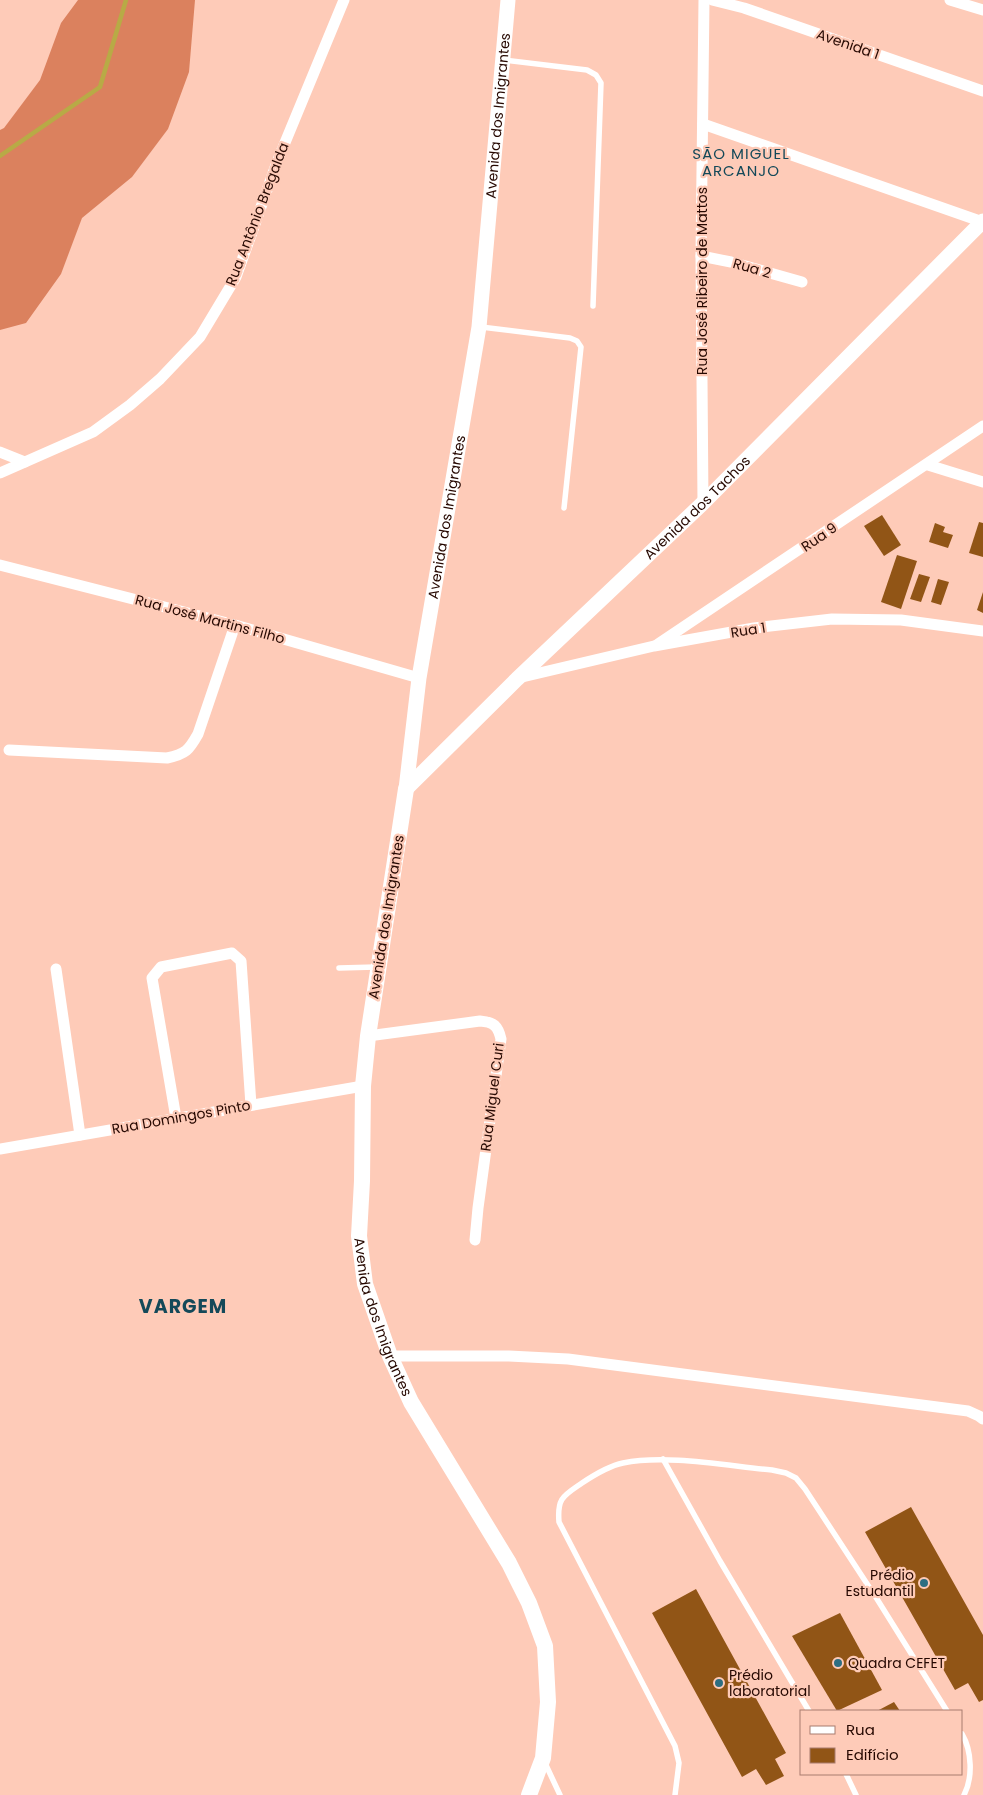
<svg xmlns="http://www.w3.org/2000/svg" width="983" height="1795" viewBox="0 0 983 1795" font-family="Poppins,sans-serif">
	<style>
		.forest { fill: #db815e }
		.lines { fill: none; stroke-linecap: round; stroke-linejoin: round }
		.stream { stroke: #b8aa46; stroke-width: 4.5 }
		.building { fill: #915516 }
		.service { stroke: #fff; stroke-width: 5.5 }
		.minor { stroke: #fff; stroke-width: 11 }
		.tertiary { stroke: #fff; stroke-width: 15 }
		.secondary { stroke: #fff; stroke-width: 16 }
		.poi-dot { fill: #2d6e82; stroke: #fecbb8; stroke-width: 2 }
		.labels { text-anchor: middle; stroke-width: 4.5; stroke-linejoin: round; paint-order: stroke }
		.street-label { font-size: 14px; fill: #260801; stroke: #fecbb8 }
		.poi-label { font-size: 14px; fill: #260801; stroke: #fecbb8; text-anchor: start }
		.neighbourhood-label { font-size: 15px; letter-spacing: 1px; fill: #144959; stroke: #fecbb8 }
		.district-label { font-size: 19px; font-weight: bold; letter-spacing: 1px; fill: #144959; stroke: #fecbb8 }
	</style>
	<rect width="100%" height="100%" fill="#fecbb8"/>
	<!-- forest -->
	<path class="forest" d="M78,0H195L189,72L168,129L132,177L82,218L61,274L26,323L0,330V130L4,128L40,80L61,23Z"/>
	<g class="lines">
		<!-- stream -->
		<path class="stream" d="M0,156L100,87L126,0"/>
	</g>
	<!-- building -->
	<g class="building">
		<path d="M882,515L901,545L884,556L864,526Z"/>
		<path d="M979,522L983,523V557L969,553Z"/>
		<path d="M935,523L945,527L943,532L953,535L948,548L929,542Z"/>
		<path d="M897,555L917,561L901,609L881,602Z"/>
		<path d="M919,574L930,577L921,602L910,599Z"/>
		<path d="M938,579L949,582L941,605L931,602Z"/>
		<path d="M983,592V613L977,610Z"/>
		<path d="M911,1507L983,1635V1700L979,1702L968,1683L955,1690L865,1532Z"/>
		<path d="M696,1589L786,1753L775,1759L784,1776L766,1785L756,1769L742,1777L652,1613Z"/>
		<path d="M840,1613L882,1690L837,1711L792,1636Z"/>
		<path d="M894,1702L900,1711H877Z"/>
	</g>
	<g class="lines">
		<!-- service -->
		<g class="service">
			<path d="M504,60L587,70L596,75L601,83L593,306"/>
			<path d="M481,327L570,338L577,341L581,347L564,508"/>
			<path d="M339,968L376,967"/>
			<path d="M663,1459L720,1561L809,1711"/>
			<path d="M962,1734C972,1751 973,1778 964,1795"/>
			<path d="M545,1763L560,1795"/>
			<path d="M846,1774L856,1795"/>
			<path d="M675,1795L679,1763L675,1746L559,1522C557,1498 563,1496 582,1483C594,1475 608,1466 623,1463C666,1454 728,1466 772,1470L786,1473L796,1478L805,1489L877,1599L947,1711"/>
		</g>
		<!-- minor -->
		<g class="minor">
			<path d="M712,0L744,8L983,91"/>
			<path d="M950,0L983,10"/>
			<path d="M703,124L983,222"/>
			<path d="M701,256L731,262L802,282"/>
			<path d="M0,452L25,462"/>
			<path d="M928,465L983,482"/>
			<path d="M0,473L93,432L130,405L160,379L200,337L236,277L277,162L344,0"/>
			<path d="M703,503L701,256L704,0"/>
			<path d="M0,565L235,625L419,678"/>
			<path d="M658,644L983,426"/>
			<path d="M518,678L654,646L754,628L832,619L901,620L983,631"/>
			<path d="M9,750L167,758C186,754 189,750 198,734L235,625"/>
			<path d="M56,969L80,1135"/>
			<path d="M368,1036L480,1021C494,1022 498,1026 501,1039L478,1208L475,1240"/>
			<path d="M176,1118L152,978L161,967L232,953L241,961L251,1105"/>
			<path d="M0,1149L363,1086"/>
			<path d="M390,1356H509L568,1359L968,1411L979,1416L983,1419"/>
		</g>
		<!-- tertiary -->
		<g class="tertiary">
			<path id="s1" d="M406,789L517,679L703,503L983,221"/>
			<path id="s2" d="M406,789L419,678L479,327L508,0"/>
		</g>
		<!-- secondary -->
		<path class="secondary" id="s3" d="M406,789L368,1036L363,1086L362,1181L359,1236L365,1284L390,1356L411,1402L509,1563L529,1603L545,1646L548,1702L543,1758L529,1795"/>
	</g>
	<!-- markers -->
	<g class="poi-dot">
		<circle cx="924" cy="1583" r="5"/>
		<circle cx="838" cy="1663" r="5"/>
		<circle cx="719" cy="1683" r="5"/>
	</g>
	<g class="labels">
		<!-- street labels -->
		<g class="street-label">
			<text transform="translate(848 44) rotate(19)" y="5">Avenida 1</text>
			<text dy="5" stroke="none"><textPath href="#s2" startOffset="680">Avenida dos Imigrantes</textPath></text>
			<text transform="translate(257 214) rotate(-69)" y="5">Rua Antônio Bregalda</text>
			<text transform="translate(752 268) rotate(16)" y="5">Rua 2</text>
			<text transform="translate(702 281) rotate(-90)" y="5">Rua José Ribeiro de Mattos</text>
			<text dy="5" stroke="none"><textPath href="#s1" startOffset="405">Avenida dos Tachos</textPath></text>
			<text dy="5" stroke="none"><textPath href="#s2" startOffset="275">Avenida dos Imigrantes</textPath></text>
			<text transform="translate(819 537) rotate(-34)" y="5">Rua 9</text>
			<text transform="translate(210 619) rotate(15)" y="5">Rua José Martins Filho</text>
			<text transform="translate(748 630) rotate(-9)" y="5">Rua 1</text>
			<text transform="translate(386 917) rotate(-81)" y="5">Avenida dos Imigrantes</text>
			<text transform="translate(492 1097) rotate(-83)" y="5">Rua Miguel Curi</text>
			<text transform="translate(181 1117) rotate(-10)" y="5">Rua Domingos Pinto</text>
			<text dy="5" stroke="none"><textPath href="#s3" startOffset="535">Avenida dos Imigrantes</textPath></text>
		</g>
		<!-- poi labels -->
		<g class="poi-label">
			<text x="914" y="1580" text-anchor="end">Prédio<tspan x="914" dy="16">Estudantil</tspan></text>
			<text x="848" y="1668">Quadra CEFET</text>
			<text x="729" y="1680">Prédio<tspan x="729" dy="16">laboratorial</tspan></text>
		</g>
		<!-- neighbourhood labels -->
		<g class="neighbourhood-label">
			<text x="741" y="159">SÃO MIGUEL<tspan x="741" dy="17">ARCANJO</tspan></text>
		</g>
		<!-- district labels -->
		<g class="district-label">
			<text x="183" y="1313">VARGEM</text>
		</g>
	</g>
	<!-- legend -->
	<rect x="800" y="1710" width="162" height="65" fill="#fecbb8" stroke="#a87d6f"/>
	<rect x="810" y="1726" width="25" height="8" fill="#ffffff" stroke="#a87d6f"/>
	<text x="846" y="1735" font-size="15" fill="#260801">Rua</text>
	<rect x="810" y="1748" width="25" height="15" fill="#915516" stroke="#a87d6f"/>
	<text x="846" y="1760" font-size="15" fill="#260801">Edifício</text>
</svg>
